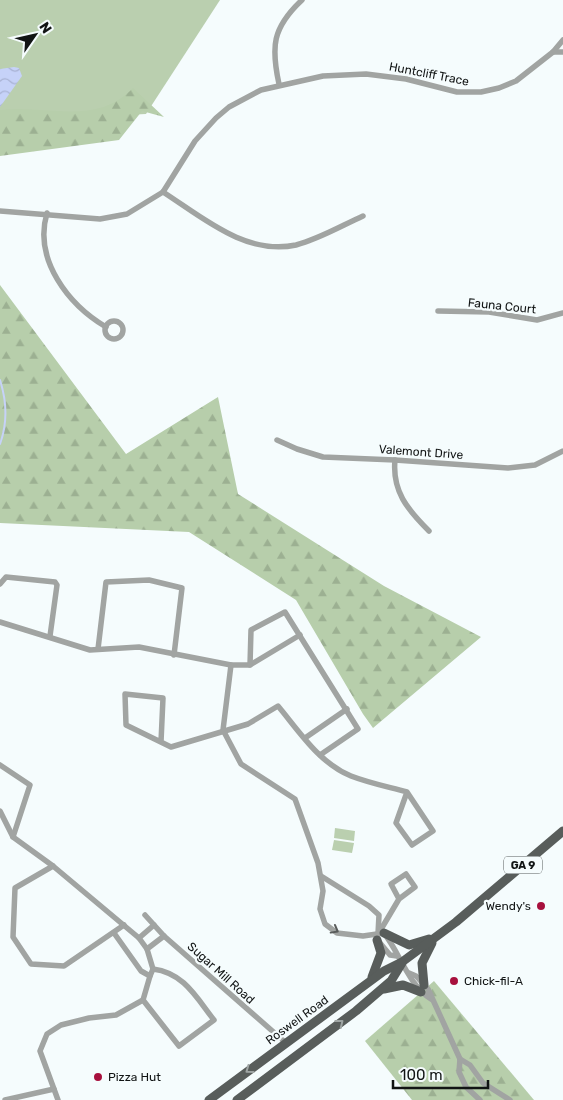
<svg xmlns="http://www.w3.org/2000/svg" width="563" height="1100" viewBox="0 0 563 1100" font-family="Rubik,sans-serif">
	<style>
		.green { fill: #bacfaf }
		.forest { fill: url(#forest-firs) }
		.water { fill: url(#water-waves) }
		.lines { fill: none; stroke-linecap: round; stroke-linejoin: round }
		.stream { stroke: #c6d2f8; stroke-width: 2 }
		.minor { stroke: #a1a4a2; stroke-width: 5.5 }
		.primary { stroke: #585d5b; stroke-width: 9 }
		.oneway { stroke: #595c5b }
		.oneway2 { stroke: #9fa5a4 }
		.poi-dot { fill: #a7103d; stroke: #f5fcfd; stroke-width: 2 }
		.labels { text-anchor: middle; stroke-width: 4.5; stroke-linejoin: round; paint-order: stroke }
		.shield { fill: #f5fcfd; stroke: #555a5a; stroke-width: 1 }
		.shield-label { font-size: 11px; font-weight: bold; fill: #111414 }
		.street-label { font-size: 12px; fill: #111414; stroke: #f5fcfd }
		.poi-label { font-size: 12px; fill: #111414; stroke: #f5fcfd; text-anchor: start }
	</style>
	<defs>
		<pattern id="forest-firs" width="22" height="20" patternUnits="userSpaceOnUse" patternTransform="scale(1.25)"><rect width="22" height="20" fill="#b7ceab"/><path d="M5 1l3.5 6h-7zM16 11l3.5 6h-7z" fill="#9cb092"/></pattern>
		<pattern id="water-waves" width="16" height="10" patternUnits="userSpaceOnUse" patternTransform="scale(1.25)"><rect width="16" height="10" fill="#c6d2f8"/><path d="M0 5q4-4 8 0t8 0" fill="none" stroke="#a9b3d4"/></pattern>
	</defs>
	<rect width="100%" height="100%" fill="#f5fcfd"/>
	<!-- green -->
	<g class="green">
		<path d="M0,0H220L146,114L0,121Z"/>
		<path d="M335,828L355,831L354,841L334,838Z"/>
		<path d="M334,840L354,843L352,853L332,850Z"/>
	</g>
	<!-- forest -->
	<g class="forest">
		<path d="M133,88L164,117L142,111L119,140L0,156V110C48,104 95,127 133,88Z"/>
		<path d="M0,285L126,454L218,397L238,494L384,586L481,637L373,728L363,714L296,600L189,532L0,523Z"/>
		<path d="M434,981L534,1100H412L365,1041Z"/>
	</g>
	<!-- water -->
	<path class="water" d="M14,67L19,68L22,76L0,107V69Z"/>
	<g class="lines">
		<!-- stream -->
		<path class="stream" d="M0,380C7,402 8,422 0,444"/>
		<!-- minor -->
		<g class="minor">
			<path d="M553,52H563"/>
			<path d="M279,84C271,47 272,28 302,0"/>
			<path d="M163,192C202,217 246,256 296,245C319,239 341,226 363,216"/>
			<path d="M0,211L100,219L127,214L163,192L195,141L216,118L229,107L261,90L323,76L366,74L406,79L457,92H481L499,88L516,81L553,52L563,40"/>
			<path d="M47,213C33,260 69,305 106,327"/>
			<path d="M438,311L489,312L537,320L563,313"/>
			<circle cx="114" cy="330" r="9"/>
			<path d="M277,440L297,449L323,457L395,460L508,468L535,465L563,451"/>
			<path d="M395,460C392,491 407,509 429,531"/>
			<path d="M0,584L6,577L55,582L57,585L50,636"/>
			<path d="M0,622L90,650L139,647L231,665H250L300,635"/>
			<path d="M98,649L106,582L149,580L182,588L174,655"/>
			<path d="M231,665L223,730L241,764L295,799L318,863L323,891L320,909L325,924L337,933L363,936L384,933C401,955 407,983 431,999"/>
			<path d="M250,665L251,630L285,612L358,729L320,755"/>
			<path d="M305,738L347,709"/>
			<path d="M161,742L163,698L125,694L126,725L171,747L248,724L278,706C299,731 319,763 351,776C369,783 389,787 407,792L433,831L412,845L396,823L407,792"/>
			<path d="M0,765L30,785L13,837"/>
			<path d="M0,811L13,837L53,866L139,938L147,949L153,969L150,976"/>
			<path d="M53,866L15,888L13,937L31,964L64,966L124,925"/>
			<path d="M321,876L369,906L379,915L378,934"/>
			<path d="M145,915L164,936L286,1043"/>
			<path d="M380,931L399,899L391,884L406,874L415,887L399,899"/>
			<path d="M139,938L154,925"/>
			<path d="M380,943L390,955L397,956"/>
			<path d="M147,949L164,936"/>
			<path d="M409,973L416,976L428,989L460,1059L459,1072L466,1087L480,1100"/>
			<path d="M143,1000L179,1046L214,1020C196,997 184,973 153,969"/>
			<path d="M460,1059L470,1065L483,1083L510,1100"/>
			<path d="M5,1100L54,1089"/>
			<path d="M58,1100L40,1051L47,1034L61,1025L89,1018L116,1015L143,1000L150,976L141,971L114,933"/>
		</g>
		<!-- primary -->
		<g class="primary">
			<path d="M384,933L409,945L429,939"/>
			<path d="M372,977L381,953L377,940"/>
			<path d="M424,985L422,963L432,943"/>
			<path d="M384,989L403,985L421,992"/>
			<path d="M209,1100L384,971L402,962L456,922L563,831"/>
			<path d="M237,1100L356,1011L391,981L402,963"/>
		</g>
	</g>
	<!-- one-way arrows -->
	<defs><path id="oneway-chevron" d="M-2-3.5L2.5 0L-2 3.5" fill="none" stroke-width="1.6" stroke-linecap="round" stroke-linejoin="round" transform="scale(1.25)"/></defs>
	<use class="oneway" href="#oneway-chevron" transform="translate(335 930) rotate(29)"/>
	<g class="oneway2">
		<use href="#oneway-chevron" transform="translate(340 1023) rotate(-38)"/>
		<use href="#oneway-chevron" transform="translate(249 1070) rotate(144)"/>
	</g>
	<!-- markers -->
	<g class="poi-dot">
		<circle cx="541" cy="906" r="5"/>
		<circle cx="454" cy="981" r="5"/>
		<circle cx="98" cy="1077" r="5"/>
	</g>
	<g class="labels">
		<!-- shield labels -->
		<rect class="shield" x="504" y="856.5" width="38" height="17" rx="4"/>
		<g class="shield-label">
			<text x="523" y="869">GA 9</text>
		</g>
		<!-- street labels -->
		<g class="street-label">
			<text transform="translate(429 74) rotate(11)" y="4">Huntcliff Trace</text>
			<text transform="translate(502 306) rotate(6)" y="4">Fauna Court</text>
			<text transform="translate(421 452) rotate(4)" y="4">Valemont Drive</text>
			<text transform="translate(221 973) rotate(42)" y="4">Sugar Mill Road</text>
			<text transform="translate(297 1020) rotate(-36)" y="4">Roswell Road</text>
		</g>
		<!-- poi labels -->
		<g class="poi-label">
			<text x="531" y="910" text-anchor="end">Wendy's</text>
			<text x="464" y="985">Chick-fil-A</text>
			<text x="108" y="1081">Pizza Hut</text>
		</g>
	</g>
	<!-- north arrow -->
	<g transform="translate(35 35) rotate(56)" stroke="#f5fcfd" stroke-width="4" paint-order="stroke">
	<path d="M0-4L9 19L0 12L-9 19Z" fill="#111414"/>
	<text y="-8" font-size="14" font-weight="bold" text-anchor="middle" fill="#111414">N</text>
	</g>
	<!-- scale -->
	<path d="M393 1080v8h95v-8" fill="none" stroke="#111414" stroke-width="2.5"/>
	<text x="400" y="1080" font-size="15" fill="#111414" stroke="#f5fcfd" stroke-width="4" paint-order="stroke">100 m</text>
</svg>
